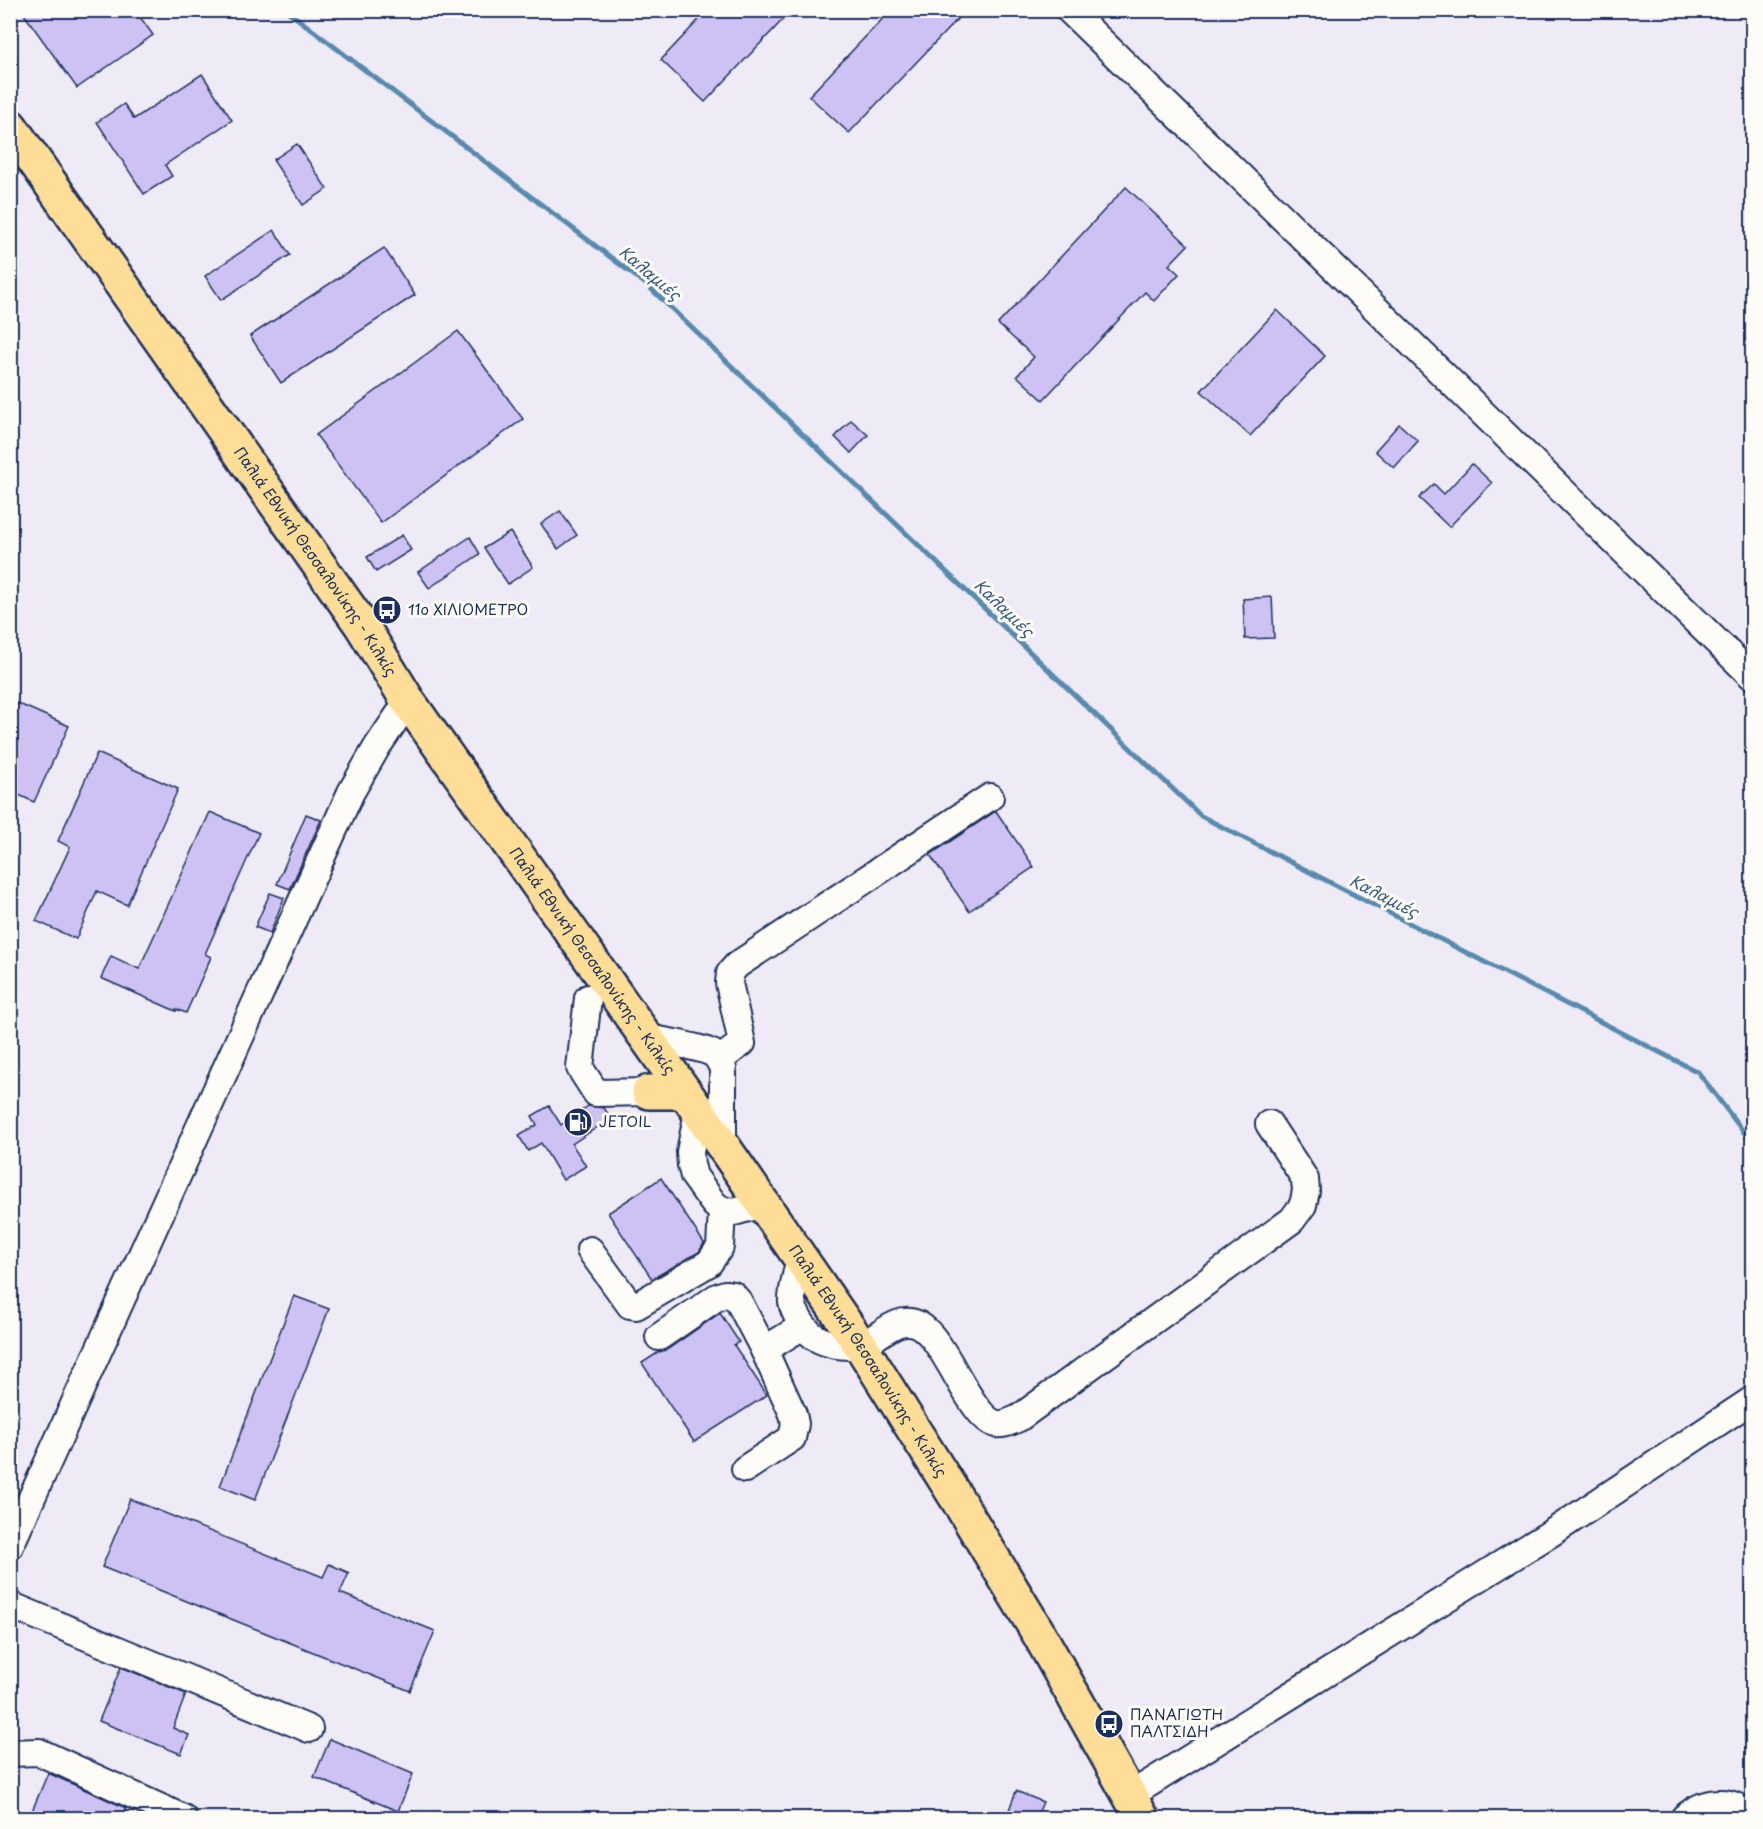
<svg xmlns="http://www.w3.org/2000/svg" width="1763" height="1829" viewBox="0 0 1763 1829" font-family="'Playpen Sans',sans-serif">
	<style>
		.lines { fill: none; stroke-linecap: round; stroke-linejoin: round }
		.stream { stroke: #598aae; stroke-width: 5 }
		.building { fill: #cdc2f3; stroke: #1b2f5e; stroke-width: 1.5 }
		.minor-casing { stroke: #1b2f5e; stroke-width: 30 }
		.major-casing { stroke: #1b2f5e; stroke-width: 38 }
		.minor { stroke: #fdfcf7; stroke-width: 26 }
		.major { stroke: #fedd96; stroke-width: 33 }
		.labels { text-anchor: middle; stroke-width: 6; stroke-linejoin: round; paint-order: stroke }
		.street-label { font-size: 15px; fill: #1b2f5e; stroke: #fdfcf7 }
		.poi-label { font-size: 15px; fill: #1b2f5e; stroke: #fdfcf7; text-anchor: start }
		.water-label { font-size: 16px; font-style: italic; fill: #3a5c86; stroke: #fdfcf7 }
	</style>
	<rect width="100%" height="100%" fill="#efebf6"/>
	<filter id="ink" filterUnits="userSpaceOnUse"><feTurbulence type="fractalNoise" baseFrequency=".0167" numOctaves="2"/><feDisplacementMap in="SourceGraphic" scale="12" xChannelSelector="R" yChannelSelector="G"/><feConvolveMatrix kernelMatrix="1 2 1 2 8 2 1 2 1" color-interpolation-filters="sRGB"/></filter>
	<g filter="url(#ink)">
		<g class="lines">
			<!-- stream -->
			<path class="stream" d="M286,10L647,285L1201,816L1698,1072L1752,1143"/>
		</g>
		<!-- building -->
		<g class="building">
			<path d="M21,10H135L153,35L77,88Z"/>
			<path d="M708,10H792L705,102L661,60Z"/>
			<path d="M891,10H966L849,133L809,96Z"/>
			<path d="M202,74L232,120L165,165L172,176L144,194L97,122L124,104L134,119Z"/>
			<path d="M297,144L327,189L303,205L273,160Z"/>
			<path d="M1126,187L1188,245L1169,265L1179,274L1154,301L1145,292L1043,400L1017,376L1034,357L998,324Z"/>
			<path d="M274,230L290,255L221,300L205,276Z"/>
			<path d="M384,248L415,295L281,383L250,336Z"/>
			<path d="M1277,310L1325,356L1250,436L1201,391Z"/>
			<path d="M458,331L523,419L381,523L316,435Z"/>
			<path d="M851,420L868,435L851,453L835,437Z"/>
			<path d="M1399,424L1418,441L1394,468L1375,451Z"/>
			<path d="M1472,464L1492,483L1449,527L1419,498L1434,484L1444,494Z"/>
			<path d="M560,511L577,535L558,549L541,524Z"/>
			<path d="M510,532L533,567L508,584L484,548Z"/>
			<path d="M402,535L411,550L376,572L367,557Z"/>
			<path d="M470,537L480,554L429,588L418,572Z"/>
			<path d="M1272,597L1274,638L1245,639L1243,599Z"/>
			<path d="M10,700L69,726L34,802L10,791Z"/>
			<path d="M97,753L178,789L127,905L97,891L76,939L36,921L70,847L58,841Z"/>
			<path d="M996,811L1034,867L969,911L930,855Z"/>
			<path d="M210,812L259,833L205,954L211,957L186,1013L176,1009V1011L101,978L111,956L139,969Z"/>
			<path d="M306,814L321,820L290,889L277,884Z"/>
			<path d="M270,893L284,898L270,933L255,927Z"/>
			<path d="M549,1106L561,1125L588,1106L604,1108L611,1118L572,1144L586,1166L563,1180L541,1143L528,1151L519,1136L537,1125L532,1116Z"/>
			<path d="M661,1178L704,1243L699,1252L652,1279L608,1213Z"/>
			<path d="M294,1296L329,1309L255,1500L220,1486Z"/>
			<path d="M720,1313L739,1342L734,1345L767,1395L694,1442L642,1363L659,1352L668,1349Z"/>
			<path d="M130,1499L323,1577L329,1564L349,1573L340,1593L435,1631L410,1691L102,1567Z"/>
			<path d="M121,1667L186,1694L173,1728L189,1735L181,1754L99,1721Z"/>
			<path d="M330,1739L413,1774L398,1811L314,1777Z"/>
			<path d="M48,1773L126,1808L122,1818H29Z"/>
			<path d="M1016,1791L1043,1802L1036,1818H1006Z"/>
		</g>
		<g class="lines">
			<!-- minor casing -->
			<g class="minor-casing">
				<g id="minor">
					<path d="M1069,10L1200,137L1752,676"/>
					<path d="M588,998L580,1068L596,1093L649,1092"/>
					<path d="M645,1037C661,1041 699,1046 712,1053C718,1056 720,1063 723,1068V1146"/>
					<path d="M719,1060L742,1043L729,983L730,973L737,965L990,797"/>
					<path d="M698,1112L690,1152L691,1165L694,1176L714,1204L722,1210L734,1212L763,1204"/>
					<path d="M590,1250L630,1305L636,1306L709,1263L720,1247L722,1210"/>
					<path d="M800,1257C798,1270 791,1290 792,1302C793,1308 796,1314 799,1319C810,1339 826,1345 848,1346C852,1346 858,1347 861,1345C879,1339 897,1313 919,1325C947,1341 970,1419 997,1424C1005,1425 1012,1421 1019,1418L1292,1220L1303,1205L1306,1191L1305,1179L1269,1124"/>
					<path d="M659,1337L717,1297L725,1294L733,1295L739,1302L764,1350L803,1326"/>
					<path d="M745,1469L792,1438L795,1424L793,1414L764,1350"/>
					<path d="M10,1546L351,792L377,747L408,701"/>
					<path d="M10,1605L309,1729"/>
					<path d="M10,1753L39,1752L183,1818"/>
					<path d="M1129,1796L1556,1530L1752,1400"/>
					<path d="M1684,1818C1704,1800 1733,1796 1750,1818"/>
				</g>
			</g>
			<!-- major casing -->
			<g class="major-casing">
				<g id="major">
					<path id="s1" d="M10,126L362,626L408,701L723,1146L861,1346L959,1502L1039,1634L1142,1818"/>
					<path d="M649,1092H684"/>
				</g>
			</g>
			<!-- minor -->
			<use href="#minor" class="minor"/>
			<!-- major -->
			<use href="#major" class="major"/>
		</g>
	</g>
	<!-- icons -->
	<defs>
		<g id="bus-disc" transform="scale(1.5)"><circle r="9.5" fill="#1b2f5e" stroke="#fdfcf7"/><path d="M-5-6H5V4H4V6H2V4H-2V6H-4V4H-5ZM-3.5-4V0h7V-4ZM-3.5 1.2v1.5H-2V1.2ZM2 1.2v1.5H3.5V1.2Z" fill="#fff"/></g>
		<g id="fuel-disc" transform="scale(1.5)"><circle r="9.5" fill="#1b2f5e" stroke="#fdfcf7"/><path d="M-5.5-6h7V0h2V4h1.3V-2.5L3-4.5l.8-.8L6-3V5H2.5V1h-1V6h-7ZM-4.2-4.7v3.2H.2V-4.7Z" fill="#fff"/></g>
	</defs>
	<g fill-rule="evenodd">
		<use href="#bus-disc" x="387" y="610"/>
		<use href="#fuel-disc" x="578" y="1122"/>
		<use href="#bus-disc" x="1109" y="1724"/>
	</g>
	<g class="labels">
		<!-- street labels -->
		<g class="street-label">
			<text dy="5" stroke="none"><textPath href="#s1" startOffset="532">Παλιά Εθνική Θεσσαλονίκης - Κιλκίς</textPath></text>
			<text dy="5" stroke="none"><textPath href="#s1" startOffset="1018">Παλιά Εθνική Θεσσαλονίκης - Κιλκίς</textPath></text>
			<text dy="5" stroke="none"><textPath href="#s1" startOffset="1504">Παλιά Εθνική Θεσσαλονίκης - Κιλκίς</textPath></text>
		</g>
		<!-- poi labels -->
		<g class="poi-label">
			<text x="408" y="615">11ο ΧΙΛΙΟΜΕΤΡΟ</text>
			<text x="599" y="1127">JETOIL</text>
			<text x="1130" y="1720">ΠΑΝΑΓΙΩΤΗ<tspan x="1130" dy="17">ΠΑΛΤΣΙΔΗ</tspan></text>
		</g>
		<!-- water labels -->
		<g class="water-label">
			<text transform="translate(650 273) rotate(40)" y="6">Καλαμιές</text>
			<text transform="translate(1004 608) rotate(44)" y="6">Καλαμιές</text>
			<text transform="translate(1384 896) rotate(27)" y="6">Καλαμιές</text>
		</g>
	</g>
	<!-- margin -->
	<rect width="1763" height="1829" fill="none" stroke="#fdfcf7" stroke-width="36"/>
	<rect x="18" y="18" width="1727" height="1793" fill="none" stroke="#1b2f5e" stroke-width="2" filter="url(#ink)"/>
</svg>
